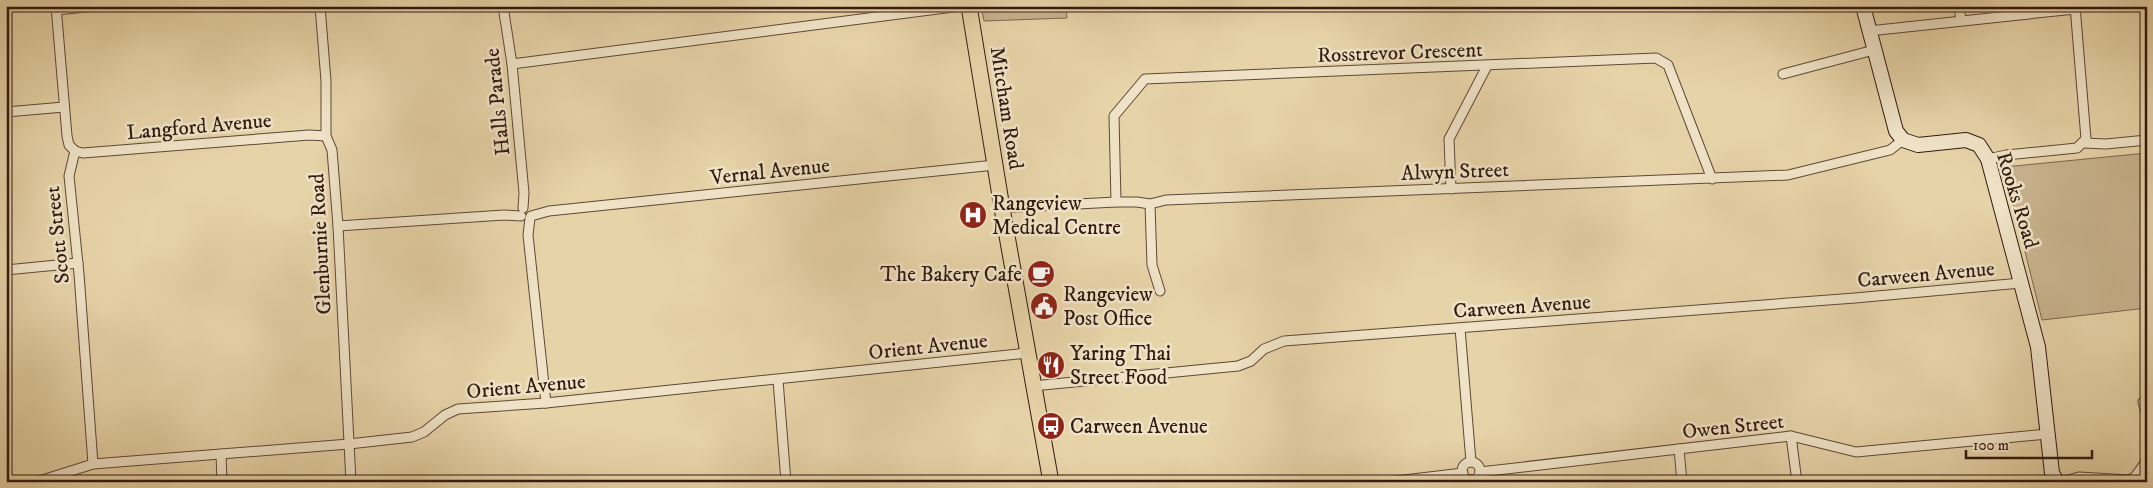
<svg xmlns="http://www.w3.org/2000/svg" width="2153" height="488" viewBox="0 0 2153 488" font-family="'IM FELL DW Pica',serif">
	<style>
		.green { fill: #c8b38e; stroke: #7e664f }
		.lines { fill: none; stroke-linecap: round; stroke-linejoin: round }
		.street-casing { stroke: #604836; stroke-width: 11 }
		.secondary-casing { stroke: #331910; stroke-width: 16 }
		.primary-casing { stroke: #331910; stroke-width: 17 }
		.street { stroke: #efe2c6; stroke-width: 9 }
		.secondary { stroke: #efe2c6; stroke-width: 14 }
		.primary { stroke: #e7d3a8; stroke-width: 15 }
		.labels { text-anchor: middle; stroke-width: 5; stroke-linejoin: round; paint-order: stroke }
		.street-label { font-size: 21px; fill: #331910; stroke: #efe2c6 }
		.poi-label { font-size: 21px; fill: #331910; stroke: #efe2c6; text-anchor: start }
	</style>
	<rect width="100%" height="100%" fill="#e7d3a8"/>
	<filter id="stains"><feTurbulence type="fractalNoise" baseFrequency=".004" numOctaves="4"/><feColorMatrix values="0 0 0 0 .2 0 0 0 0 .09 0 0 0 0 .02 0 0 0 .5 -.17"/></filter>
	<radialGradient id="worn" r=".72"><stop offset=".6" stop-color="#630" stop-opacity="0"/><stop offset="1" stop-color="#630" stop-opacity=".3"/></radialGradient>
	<!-- green -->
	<g class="green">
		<path d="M981,6H1066L1067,18L984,21Z"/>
		<path d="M2147,153V308L2042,320L2004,167Z"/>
	</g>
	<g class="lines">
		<!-- street casing -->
		<g class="street-casing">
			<g id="street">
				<path d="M56,6L67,136L69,145L75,151"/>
				<path d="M320,6L326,81V136L332,150L338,226L351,482"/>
				<path d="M503,6L512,64L524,193L523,208"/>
				<path d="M1959,6L1961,20"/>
				<path d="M56,10L96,6"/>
				<path d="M1869,31L2075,9"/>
				<path d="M512,64L961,6"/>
				<path d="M1783,74L1874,50"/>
				<path d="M6,112L64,107"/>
				<path d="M2084,143L2106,144L2147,140"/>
				<path d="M75,151L69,176L79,274L93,464"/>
				<path d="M75,151L83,153L309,135L326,136"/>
				<path d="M1988,159L2006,155L2077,148L2086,139L2075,6"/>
				<path d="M1451,189L1449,139L1487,66"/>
				<path d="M1116,202L1114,116L1145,79L1656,58L1668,65L1712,179"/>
				<path d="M1150,204L1152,265L1160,291"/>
				<path d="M1002,208L1116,202H1137L1150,204L1166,200L1788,175L1890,150L1903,140"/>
				<path d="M531,216L549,211L995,165"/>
				<path d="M530,218L528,235L546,403"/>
				<path d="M338,226L504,215L521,216"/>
				<path d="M6,270L78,263"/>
				<path d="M1460,328L1471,462"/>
				<path d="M778,380L786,482"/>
				<path d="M1033,386L1238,366L1251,361L1264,349L1284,341L1855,298L2021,283"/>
				<path d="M2143,402L2147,416"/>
				<path d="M1791,436L1797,482"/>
				<path d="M1679,449L1682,482"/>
				<path d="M221,454L222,482"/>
				<circle cx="1471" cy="471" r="9"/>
				<path d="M1480,472L1791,436L1856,452L2047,434"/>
				<path d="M36,482L93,464L349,444L412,437L424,432L445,415L458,409L546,403L1027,353"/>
				<path d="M1387,482L1463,473"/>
				<path d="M2061,482L2079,477L2129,480L2135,477L2147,460"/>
			</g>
		</g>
		<!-- secondary casing -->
		<g class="secondary-casing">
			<path id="secondary" d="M1863,6L1896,131L1903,140L1918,145L1966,140L1979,145L1988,159L2038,347L2052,473L2057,482"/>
		</g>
		<!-- primary casing -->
		<g class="primary-casing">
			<path id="primary" d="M969,6L1002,208L1051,482"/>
		</g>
		<!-- street -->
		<use href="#street" class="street"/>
		<!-- secondary -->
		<use href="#secondary" class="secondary"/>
		<!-- primary -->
		<use href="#primary" class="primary"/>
	</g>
	<!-- icons -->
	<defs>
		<g id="hospital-disc" transform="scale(1.4375)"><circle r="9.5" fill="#8f2418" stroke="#efe2c6"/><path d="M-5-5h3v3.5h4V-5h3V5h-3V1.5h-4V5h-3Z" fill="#fff"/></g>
		<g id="cafe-disc" transform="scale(1.4375)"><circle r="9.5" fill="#8f2418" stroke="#efe2c6"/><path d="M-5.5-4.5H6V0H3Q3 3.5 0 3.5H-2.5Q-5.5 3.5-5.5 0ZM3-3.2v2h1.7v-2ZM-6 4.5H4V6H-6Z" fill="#fff"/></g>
		<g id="civic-disc" transform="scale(1.4375)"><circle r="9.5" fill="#8f2418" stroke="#efe2c6"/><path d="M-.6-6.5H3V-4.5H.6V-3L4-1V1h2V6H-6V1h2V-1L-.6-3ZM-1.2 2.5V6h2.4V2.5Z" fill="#fff"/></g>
		<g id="restaurant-disc" transform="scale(1.4375)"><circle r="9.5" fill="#8f2418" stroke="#efe2c6"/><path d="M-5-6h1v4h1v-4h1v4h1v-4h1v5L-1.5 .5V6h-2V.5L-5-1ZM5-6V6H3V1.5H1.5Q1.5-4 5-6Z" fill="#fff"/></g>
		<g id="bus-disc" transform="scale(1.4375)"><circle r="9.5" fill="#8f2418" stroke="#efe2c6"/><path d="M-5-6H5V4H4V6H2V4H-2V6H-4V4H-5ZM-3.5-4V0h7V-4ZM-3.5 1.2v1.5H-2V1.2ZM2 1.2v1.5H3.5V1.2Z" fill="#fff"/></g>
	</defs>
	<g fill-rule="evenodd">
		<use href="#hospital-disc" x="973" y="215"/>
		<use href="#cafe-disc" x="1041" y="274"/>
		<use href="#civic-disc" x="1044" y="306"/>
		<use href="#restaurant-disc" x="1051" y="365"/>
		<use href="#bus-disc" x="1051" y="426"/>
	</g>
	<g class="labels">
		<!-- street labels -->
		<g class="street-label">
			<text transform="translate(1400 52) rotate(-2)" y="7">Rosstrevor Crescent</text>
			<text transform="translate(497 102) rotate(-96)" y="7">Halls Parade</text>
			<text transform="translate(1007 108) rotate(81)" y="7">Mitcham Road</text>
			<text transform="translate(199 126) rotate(-5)" y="7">Langford Avenue</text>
			<text transform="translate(770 171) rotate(-6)" y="7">Vernal Avenue</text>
			<text transform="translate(1455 171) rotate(-2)" y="7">Alwyn Street</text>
			<text transform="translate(2018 200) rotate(73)" y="7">Rooks Road</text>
			<text transform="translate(57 235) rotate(-96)" y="7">Scott Street</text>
			<text transform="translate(320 244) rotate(-93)" y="7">Glenburnie Road</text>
			<text transform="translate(1926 274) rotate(-5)" y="7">Carween Avenue</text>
			<text transform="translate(1522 306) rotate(-4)" y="7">Carween Avenue</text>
			<text transform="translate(928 346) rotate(-6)" y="7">Orient Avenue</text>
			<text transform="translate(526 386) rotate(-5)" y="7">Orient Avenue</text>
			<text transform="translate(1733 426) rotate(-6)" y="7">Owen Street</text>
		</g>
		<!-- poi labels -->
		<g class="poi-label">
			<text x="992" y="210">Rangeview<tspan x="992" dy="24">Medical Centre</tspan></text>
			<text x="1022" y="281" text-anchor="end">The Bakery Cafe</text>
			<text x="1063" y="301">Rangeview<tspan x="1063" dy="24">Post Office</tspan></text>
			<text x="1070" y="360">Yaring Thai<tspan x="1070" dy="24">Street Food</tspan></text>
			<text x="1070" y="433">Carween Avenue</text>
		</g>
	</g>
	<!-- margin -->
	<rect width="2153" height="488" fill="none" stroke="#e7d3a8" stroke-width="25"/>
	<rect x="8" y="8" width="2138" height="473" fill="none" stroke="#331910" stroke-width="2.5"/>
	<rect x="12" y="12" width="2128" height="463" fill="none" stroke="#331910"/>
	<!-- scale -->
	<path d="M1966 450v8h126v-8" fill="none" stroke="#331910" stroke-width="2.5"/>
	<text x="1973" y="450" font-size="15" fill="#331910" stroke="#efe2c6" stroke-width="4" paint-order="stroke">100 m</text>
	<rect width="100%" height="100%" filter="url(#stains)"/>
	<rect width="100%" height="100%" fill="url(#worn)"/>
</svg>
